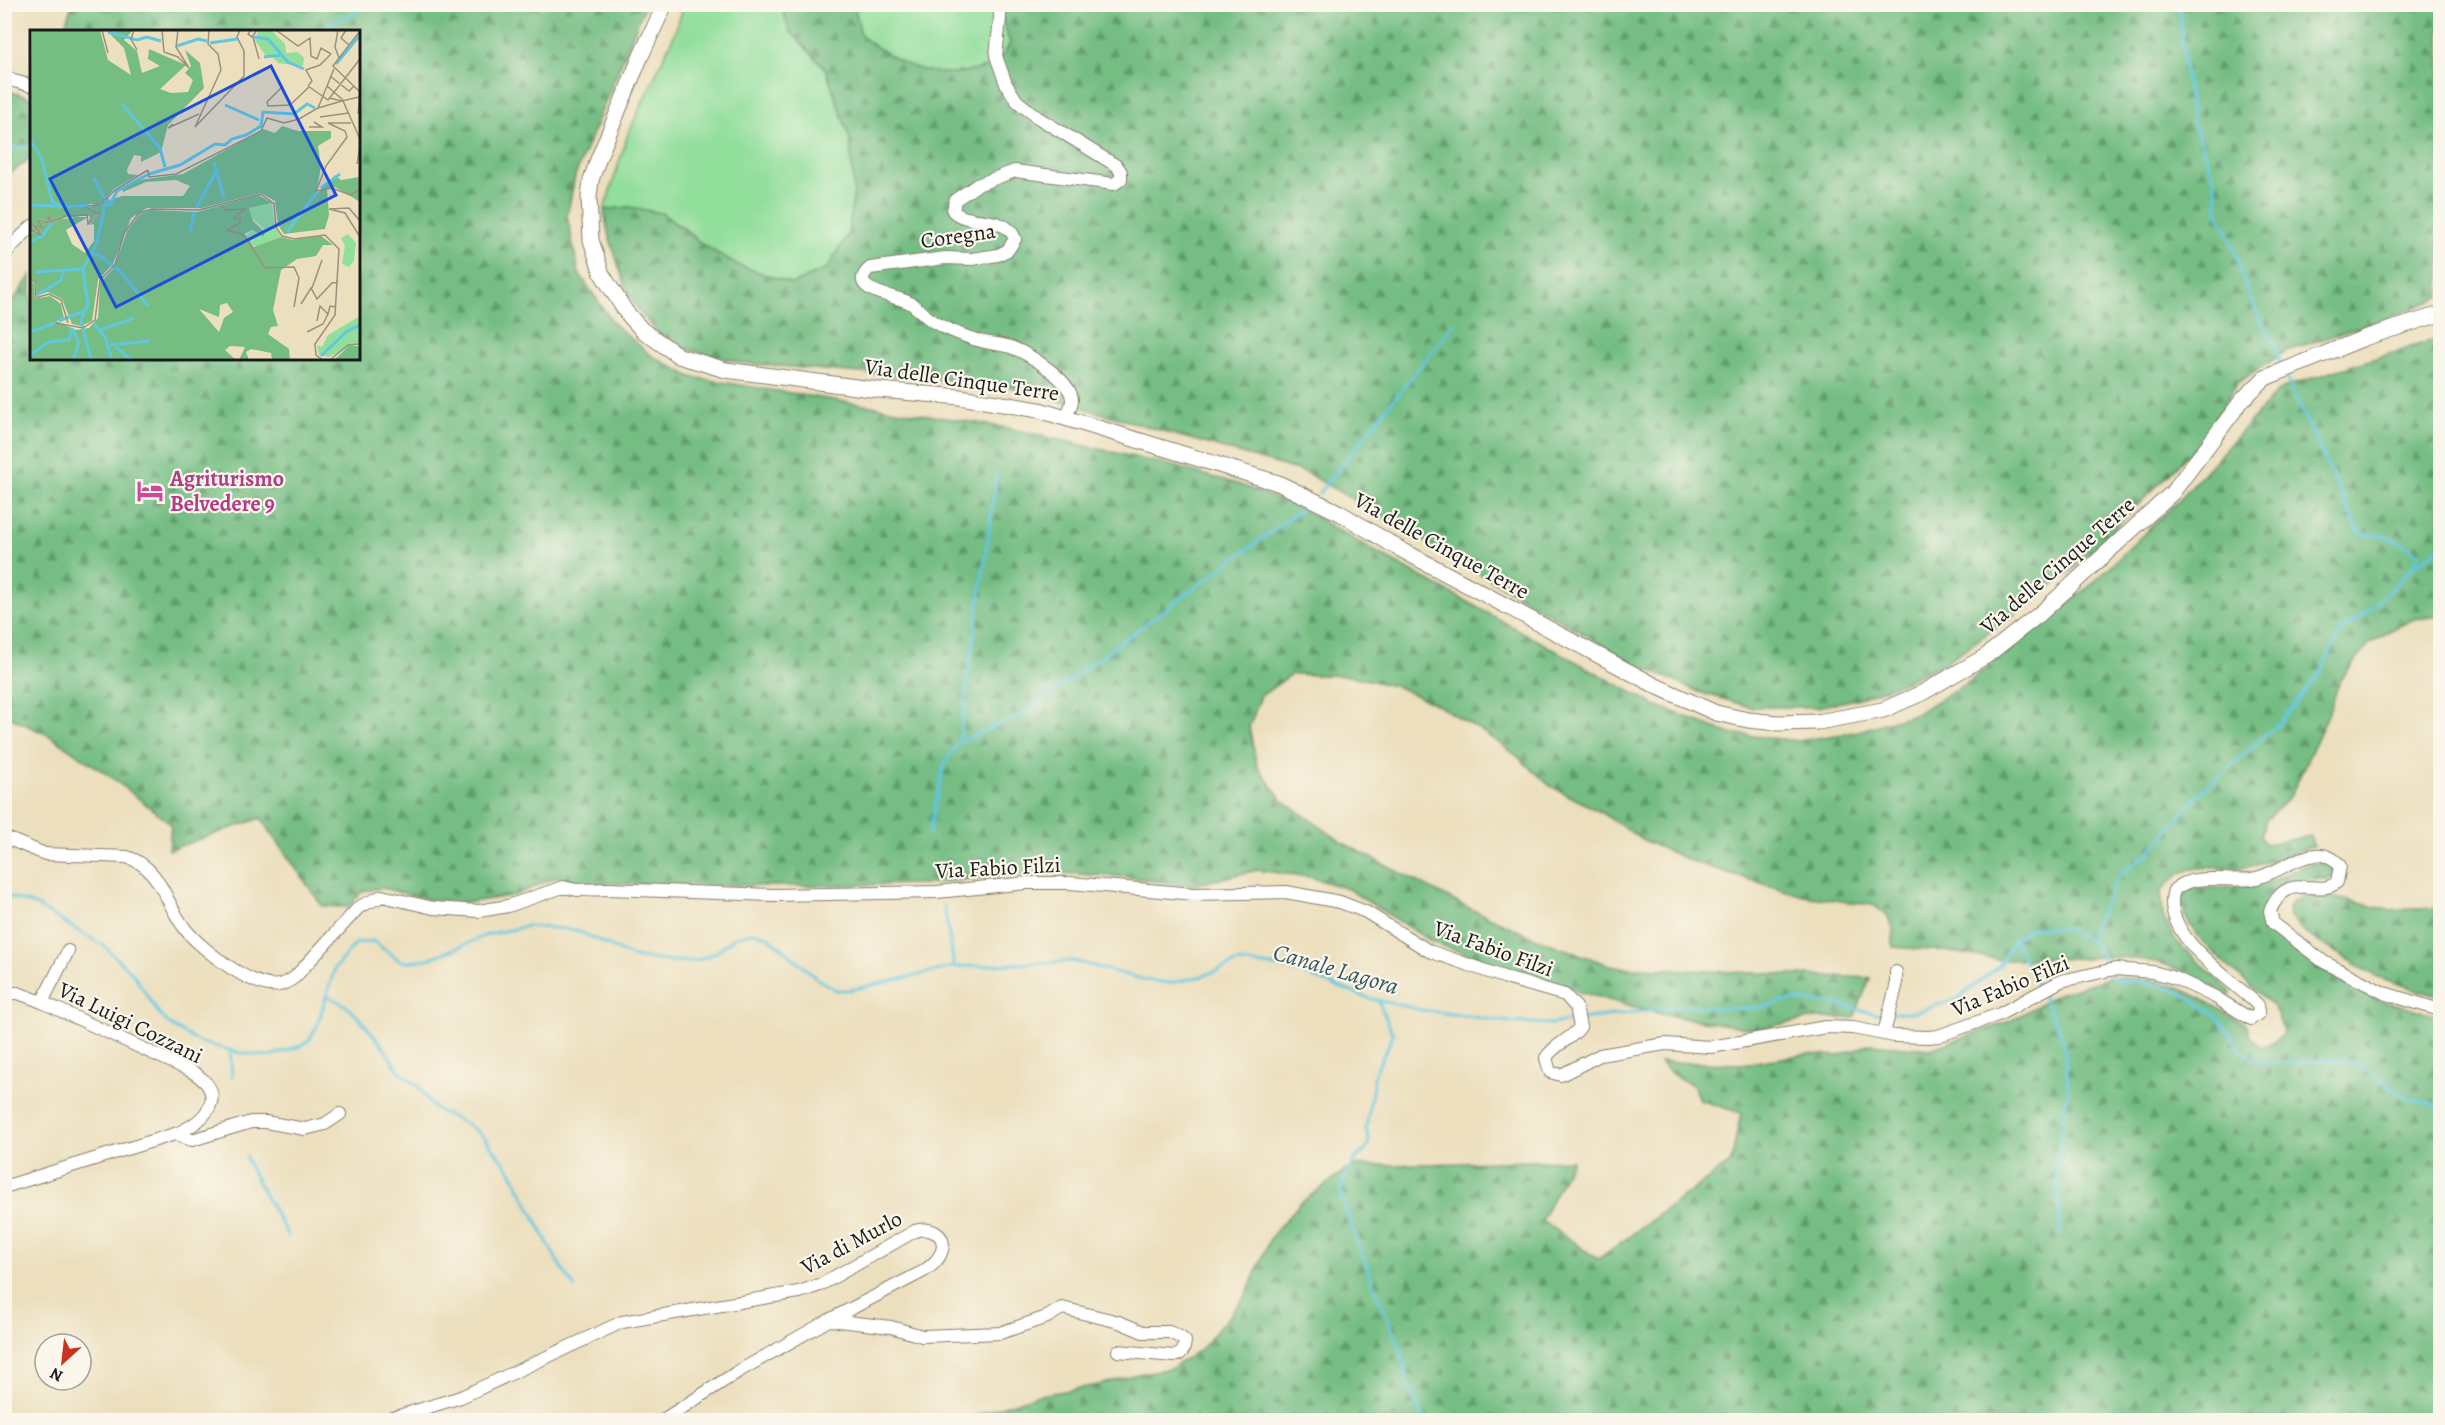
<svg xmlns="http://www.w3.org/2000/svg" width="2445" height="1425" viewBox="0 0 2445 1425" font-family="Alegreya,serif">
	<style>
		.green { fill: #92de9b; stroke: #577d5c; stroke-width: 1.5 }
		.forest { fill: url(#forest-firs); stroke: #486c50; stroke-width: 1.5 }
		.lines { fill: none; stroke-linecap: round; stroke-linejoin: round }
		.stream { stroke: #61c7de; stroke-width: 3 }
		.minor-casing { stroke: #847e6c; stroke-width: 14 }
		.major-casing { stroke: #847e6c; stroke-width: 17 }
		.minor { stroke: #fff; stroke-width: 12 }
		.major { stroke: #fff; stroke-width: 15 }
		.labels { text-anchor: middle; stroke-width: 4.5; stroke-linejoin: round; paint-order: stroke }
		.street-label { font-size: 22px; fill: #1c1c1c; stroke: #fbf7ec }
		.hotel-label { font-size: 22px; font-weight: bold; fill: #b23c85; stroke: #fbf7ec; text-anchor: start }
		.water-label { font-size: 24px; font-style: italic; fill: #345860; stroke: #fbf7ec }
		.inset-river { fill: none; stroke: #61c7de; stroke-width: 3 }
		.inset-road { fill: none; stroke: #99917d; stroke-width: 1.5 }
		.view { fill: #1d4ed8; fill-opacity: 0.15; stroke: #1d4ed8; stroke-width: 3 }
		.inset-edge { fill: none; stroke: #1c1c1c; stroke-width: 3 }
	</style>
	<defs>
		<pattern id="forest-firs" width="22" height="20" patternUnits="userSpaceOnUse" patternTransform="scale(1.5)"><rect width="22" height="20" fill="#75bd83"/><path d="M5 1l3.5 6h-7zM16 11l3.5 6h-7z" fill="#5f996a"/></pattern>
	</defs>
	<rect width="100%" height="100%" fill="#fbf7ec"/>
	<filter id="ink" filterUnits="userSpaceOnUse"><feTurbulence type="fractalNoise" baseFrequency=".0167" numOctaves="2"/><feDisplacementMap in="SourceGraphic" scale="12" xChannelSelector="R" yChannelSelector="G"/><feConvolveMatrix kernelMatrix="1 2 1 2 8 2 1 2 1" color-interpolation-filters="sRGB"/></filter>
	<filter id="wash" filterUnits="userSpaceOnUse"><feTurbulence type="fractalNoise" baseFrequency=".008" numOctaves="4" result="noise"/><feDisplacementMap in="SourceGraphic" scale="24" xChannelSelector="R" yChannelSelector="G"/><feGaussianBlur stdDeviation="1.35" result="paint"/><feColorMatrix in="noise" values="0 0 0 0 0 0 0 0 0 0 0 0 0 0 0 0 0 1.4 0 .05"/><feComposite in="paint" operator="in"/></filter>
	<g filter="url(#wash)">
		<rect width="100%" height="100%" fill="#ecdfbd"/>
		<!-- green -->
		<g class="green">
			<path d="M684,5H785L783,11L790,31L826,69L850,139L854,192L848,234L827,269L792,284L738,265L703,245L682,226L629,207L604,210L628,134L674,35Z"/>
			<path d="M854,5H998L1010,43C1001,63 992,67 971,71C924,79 898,63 861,36Z"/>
		</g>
		<!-- forest -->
		<g class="forest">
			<path d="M998,4L2440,5V297L2394,316L2286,351L2237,383L2203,440L2074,568L2007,620L1943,664L1897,685L1856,699L1817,707H1751L1699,692L1634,663L1307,473L1004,385L742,363L682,348L660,335L640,313L626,289L608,233L604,210L629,207L662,213L703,245L738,265L792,284L827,269L848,234L854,192L850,139L826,69L790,31L783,11L785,5H854L861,36C898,63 924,79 971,71C992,67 1001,63 1010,43Z"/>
			<path d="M72,5H645L575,176L567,216L579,274L614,324L652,356L691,377L1008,428L1177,467L1241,485L1300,508L1367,547L1655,705L1728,733L1798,741L1855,732L1915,714L1966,684L2091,585L2178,501L2276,393L2290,385L2440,338V616L2414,619L2391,630L2369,644L2340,680L2328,715L2291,795L2266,820L2260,837L2266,844L2310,836L2314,846C2295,851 2264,865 2246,867C2208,872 2188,856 2161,892L2163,916L2175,940L2231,992L2230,996L2180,970L2158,962L2120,957L2002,960L1944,951L1893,947V928L1887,915L1873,905L1803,896L1696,863L1645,841L1597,810L1550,786L1516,755L1480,730L1439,706L1398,687L1351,676L1292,674L1261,696L1249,727L1257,766L1282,800L1345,844L1460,904L1537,939L1615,967L1870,978L1854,1018H1815L1755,1029L1665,1015L1576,991L1432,942L1348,889L1310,877L1257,870L1190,886L1127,877L1060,873L979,878L925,884L778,886L585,883L556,877L515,895L472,902L435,901L382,888L363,891L348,907L322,906L261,818L169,850L171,824L111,777L50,736L5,715L4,314L31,275L32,358H358V32L63,31Z"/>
			<path d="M5,90L32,98L31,158L12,172L5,173Z"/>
			<path d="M2322,862L2334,868L2331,879H2300L2286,882L2278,887L2270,894L2263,912L2267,928L2288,946L2344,983L2381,1001L2440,1016V1420H961L1035,1396L1099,1385L1137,1374L1172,1368L1202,1348L1245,1297L1271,1237L1300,1203L1352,1166L1572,1160L1542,1220L1598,1259L1731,1162L1741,1113L1699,1100L1693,1085L1673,1075L1660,1062L1742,1064L1808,1054L1839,1056L1870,1044L1930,1049L2010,1021L2058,994L2110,977L2153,980L2175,986L2202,999L2248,1026L2251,1036L2261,1047L2273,1042L2283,1034C2281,1026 2279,1014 2273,1007C2256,986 2159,921 2187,890L2191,889C2219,888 2247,888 2274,880C2290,874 2304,862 2322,862Z"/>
			<path d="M2306,896L2336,898L2388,910L2440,908V997L2375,976L2306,934L2290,917L2288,908L2293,901Z"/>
		</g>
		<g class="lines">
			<!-- stream -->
			<g class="stream">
				<path d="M2179,4L2184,64L2192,117L2215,182L2219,214L2235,251L2240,271L2255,309L2275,345L2281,367"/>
				<path d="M314,32L373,4"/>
				<path d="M4,151L32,145"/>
				<path d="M2285,375L2358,530C2370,539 2373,533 2385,536C2397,539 2410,548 2419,555L2412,568"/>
				<path d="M1319,493L1455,323"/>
				<path d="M959,742L1023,714L1309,504"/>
				<path d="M929,834L944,765L959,742L997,474"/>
				<path d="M4,895L35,905L104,946L133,974L159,1014L170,1025L199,1042L241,1053L270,1056L301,1046L309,1040L317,1026L335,968L356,943L373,941L399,960L407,962L428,959L462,946L486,935L528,926L576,930L633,957L666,961H696L715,953L735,937L755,932L770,938L819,980L836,990H850L954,967L1074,961L1146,980L1171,983L1203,976L1239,962L1288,968L1368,998L1422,1010L1510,1022L1551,1024L1574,1020"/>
				<path d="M944,906L954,966"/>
				<path d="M2014,939L2039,989"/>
				<path d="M2089,939L2114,883L2123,872L2148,854L2200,793L2279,723L2318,676L2341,631L2374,606L2412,568L2440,548"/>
				<path d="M2111,974L2114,980C2154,983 2169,983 2203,1007C2209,1011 2216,1015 2221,1021C2232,1034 2236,1050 2252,1059C2277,1071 2320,1055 2347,1061C2368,1066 2384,1084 2401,1094C2412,1101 2428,1103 2440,1106"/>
				<path d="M326,995L345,1005L359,1018L381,1044L400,1072L419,1087L431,1105L439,1111L467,1124L483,1136L511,1171L556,1259L575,1288"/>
				<path d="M2042,995L2063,1038L2068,1085L2056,1167L2061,1236"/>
				<path d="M1378,1000L1393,1035L1375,1073L1366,1129L1369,1142L1365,1151L1355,1159L1347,1173L1341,1187V1197L1373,1284L1402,1352L1407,1383L1424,1420"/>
				<path d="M1892,1013L1916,1012L1959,998L2000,965L2014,939L2034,927L2065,929L2089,939L2101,953L2108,968"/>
				<path d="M1581,1019L1686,1006L1738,1009L1763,1007L1791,1000L1839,1004L1876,1014H1886"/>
				<path d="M230,1051L232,1076"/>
				<path d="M246,1156L250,1168L288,1236"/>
			</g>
		</g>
	</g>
	<g filter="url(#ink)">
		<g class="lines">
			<!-- minor casing -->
			<g class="minor-casing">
				<g id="minor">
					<path d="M1000,4V18L996,56L1006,84L1017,101L1037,117L1117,166L1121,172V179L1114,184L1015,171L977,185L955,200L953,211C969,227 1006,213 1015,239L1008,250L998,255L972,259L945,258L870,268C843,291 899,296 910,303C920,309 927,320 939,325C952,331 967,338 981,341C991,344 1003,344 1013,348C1029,354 1072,381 1072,400C1072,406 1068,412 1066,417"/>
					<path d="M4,76L14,81L32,86"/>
					<path d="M4,254L32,226"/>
					<path d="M4,837L45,854L127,857C162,868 165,904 186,930C201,949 254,990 279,985C285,984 291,980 295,977L359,907L382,896L433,908L479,911L508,906L563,887L577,890L609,889L774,895L937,892L1027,883H1070L1194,894L1286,892L1340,902L1366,912L1429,951L1509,979L1565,995L1576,1007L1580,1027C1571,1040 1554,1044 1546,1058L1550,1072L1561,1075L1600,1055L1665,1044L1711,1047L1826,1027L1853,1028L1894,1036L1928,1037L1938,1036L2000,1014L2061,981L2115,969L2153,972L2175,978L2215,997L2251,1019L2259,1013L2258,1005C2231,979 2159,934 2174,890C2194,872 2226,882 2251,879C2274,876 2293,857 2316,855C2325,854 2335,858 2340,866L2337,882C2319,899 2288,868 2270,911L2273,923L2324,962L2384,993L2440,1010"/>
					<path d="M4,993H18L42,1002L189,1070C229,1092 210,1118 178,1133L4,1187"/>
					<path d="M42,1002L68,951"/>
					<path d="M1884,1033L1896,987V972"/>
					<path d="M178,1133L182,1137L192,1140L251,1122H265L305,1129L325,1124L340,1114"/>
					<path d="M830,1320L891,1327L922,1336L1000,1333L1047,1317L1062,1308L1119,1322L1143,1332H1169L1180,1337L1185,1341C1184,1350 1183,1354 1174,1356L1118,1351"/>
					<path d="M386,1420L461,1397L622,1322L799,1292L820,1285L915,1231C930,1226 949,1235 941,1253C938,1261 931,1266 924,1271L829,1320L739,1371L663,1420"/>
				</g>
			</g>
			<!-- major casing -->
			<g class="major-casing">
				<path id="major" d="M665,4L640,58L599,157L591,180L589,197L591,240L602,274L626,312L642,330L659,342L679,356L726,370L879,390L960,397L1039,410L1278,483L1340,513L1398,548L1656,686L1716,713L1748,720L1778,723L1818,722L1883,710L1922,693L1986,656L2042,612L2172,493L2243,399L2265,378L2364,338L2440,314"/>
			</g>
			<!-- minor -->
			<use href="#minor" class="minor"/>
			<!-- major -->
			<use href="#major" class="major"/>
		</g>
	</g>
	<!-- icons -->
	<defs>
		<g id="hotel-bare" transform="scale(2.07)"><path d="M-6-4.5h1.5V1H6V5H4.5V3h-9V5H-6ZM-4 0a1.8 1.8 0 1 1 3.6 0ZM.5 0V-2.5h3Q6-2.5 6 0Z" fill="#d1479c" stroke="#fbf7ec" stroke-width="2.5" paint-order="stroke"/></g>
	</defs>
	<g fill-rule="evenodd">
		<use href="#hotel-bare" x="150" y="491"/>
	</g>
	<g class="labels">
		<!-- street labels -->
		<g class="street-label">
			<text transform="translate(958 235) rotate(-8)" y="8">Coregna</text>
			<text transform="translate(962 379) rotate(8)" y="8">Via delle Cinque Terre</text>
			<text transform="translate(1442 545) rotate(29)" y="8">Via delle Cinque Terre</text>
			<text transform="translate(2057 565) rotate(-41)" y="8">Via delle Cinque Terre</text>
			<text transform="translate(998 867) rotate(-3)" y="8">Via Fabio Filzi</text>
			<text transform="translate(1494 948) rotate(20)" y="8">Via Fabio Filzi</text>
			<text transform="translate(2010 985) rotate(-23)" y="8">Via Fabio Filzi</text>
			<text transform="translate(131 1022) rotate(26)" y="8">Via Luigi Cozzani</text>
			<text transform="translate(851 1242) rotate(-28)" y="8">Via di Murlo</text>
		</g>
		<!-- hotel labels -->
		<g class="hotel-label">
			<text x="170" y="486">Agriturismo<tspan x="170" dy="25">Belvedere 9</tspan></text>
		</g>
		<!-- water labels -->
		<g class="water-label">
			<text transform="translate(1336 969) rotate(16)" y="8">Canale Lagora</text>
		</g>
	</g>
	<!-- overview -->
	<g transform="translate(30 30)">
		<rect width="330" height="330" fill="#ecdfbd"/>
		<path d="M229,0H241L255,14L256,23L268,22L274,28L273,36L248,33L241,25L236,26L225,10ZM242,173L245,197L251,207L226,217L213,207L223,200L235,206L233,198L220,187L219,178ZM318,204L326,213L324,231L319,237L312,234L315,216L311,208ZM330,286V313L299,327L289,325L287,315L292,317L298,305Z" fill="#92de9b"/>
		<path d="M2,0H70L78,30L101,45L94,18L78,2L103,0L94,10L107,21L112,43L130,36L118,29L119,19L156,35L130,59L141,63L158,62L163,50L155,43L161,36L155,20L170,33L174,58L138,95L131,122L111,132V126L104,125L97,140L98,144L108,145L84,159L71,174H54L68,183L58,193L60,187L57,185L22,191L19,185L18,191L8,189L11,196L3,194L9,202L0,200ZM252,96L268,101H301V108L288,116L291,136L286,165L305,145L311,150L330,147V172L305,157L297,159L299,185L295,199L254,204L248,195L245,171L231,163L172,178H117L101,188L83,234L68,250L62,291L51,296L42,294L32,269L18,262L5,266L7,255L0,248V209L2,202L12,205L5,196L13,197L9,191L17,192L19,188L22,193L37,187H58L36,200L42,214L55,223L64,211V194L59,195L70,184L59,177L92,166H153L160,156L146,150L116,152L93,162L92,158L109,150L153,144L233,99L245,103ZM229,165L242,173L219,178L223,191L235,202L234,207L223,200L214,204L224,217L251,207L262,210L291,206L303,215H293L286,226L267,229L251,240L243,280L248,296L241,297L238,304L259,319L260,330H209L215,317L200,316L195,320L206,330H0V250L5,254L4,269L20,266L31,274L34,289L26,291L46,300L59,298L68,288L70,253L84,238L97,201L110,184L121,180L167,182ZM197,273L203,282L194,288L189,302L169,279L189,287L190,275ZM221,319L241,323L242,329L219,330L216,322ZM319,316H330V330H304Z" fill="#75bd83" fill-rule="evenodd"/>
		<path class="inset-river" d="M78,2L107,10L117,7L131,11M224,7L238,9L258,32L274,39M180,13L207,9M147,16L168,9L177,11M234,27L252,25M306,34L330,5M92,74L130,118L135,137M195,75L229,90M0,110L12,129L22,171L32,177L59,175M184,132L194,168M64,148L73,166L81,173M291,158L310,144M0,175L30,176M72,175H80L87,161L119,144L150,135L185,114L195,115L202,109L216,105L231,96L233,82L264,84L277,74L285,78M166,178L186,142M160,202L164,183M257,202L287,162M0,212L12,206L23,192M63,225H69L92,243L118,276M5,242L52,239M7,265L30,251L34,242M29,291L54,281M64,294L75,307L82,330M70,300L104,288M0,302L25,293M80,315L120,311M86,317L101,330M0,325L19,312L39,310L42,298M291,326L316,302L330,295M43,330L49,313L43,300M61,330L51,290L58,275L53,239L66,215L75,177"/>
		<path class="inset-road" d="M72,0L78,23M104,0L101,9L107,20M132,0L134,22L148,27L159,38M148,0L146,17L159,38M179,0L178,14L188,24L191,40L165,97L214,46V21L207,7L210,0M221,0L218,4L222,7L227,0M246,0L268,16L280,8L281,26L287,29L291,18L301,24M308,0L305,17L309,28M316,0L311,8L319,15M223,7L229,29M300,46L319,61L324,56M253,56L237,72L238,76L260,75L279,57M278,56L298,70L330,29M278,56L282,51L276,40L290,35L301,24M297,56L314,71M299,68L312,71L329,67M313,71L330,109M288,78L312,71M328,84L330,62L303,36L330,1M290,87L319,83M321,93H298L315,101L317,107L296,136L286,161L302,158L320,165L330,160M143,94L138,98L169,84M279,97H292L284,92M327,134L330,116M118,140L119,147L146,144L231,101L237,88L254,93L269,89L288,78L304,39M58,176L71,174L85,160L118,140M191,176L196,180L215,179L204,188L210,189V193L197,200L214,205L235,238L264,237L269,248L264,277M330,191L319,178L299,179L315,183L330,207M0,208L1,200L11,205L4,195L12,197L8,190L18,192L19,186L22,192L36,186L57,185L58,194L69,184L56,177M0,249L6,253L5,268L19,264L31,270L38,293M282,258L292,230M271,274L281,258L287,269L302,253L308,252M287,291L290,276L298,284L300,276L306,277M26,293L53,298L65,290L70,250L85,235L94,203L109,183L122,179L169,180L231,164L244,174L246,197L252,206L264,209L295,205L309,219L305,285L285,314L286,325L293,330M277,302L293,294L298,284M300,330L318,315L330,314"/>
		<path class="view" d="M241,36L306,165L86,277L20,149Z"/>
		<rect width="330" height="330" class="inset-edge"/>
	</g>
	<!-- margin -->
	<rect width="2445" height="1425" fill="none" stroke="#fbf7ec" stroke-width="24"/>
	<!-- north arrow -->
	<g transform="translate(63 1362) rotate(207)"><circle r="28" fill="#fbf7ec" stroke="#a29f99" stroke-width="1.5"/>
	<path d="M0-4.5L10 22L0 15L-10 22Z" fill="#c8321e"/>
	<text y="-9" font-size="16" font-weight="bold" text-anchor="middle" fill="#1c1c1c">N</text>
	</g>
</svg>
